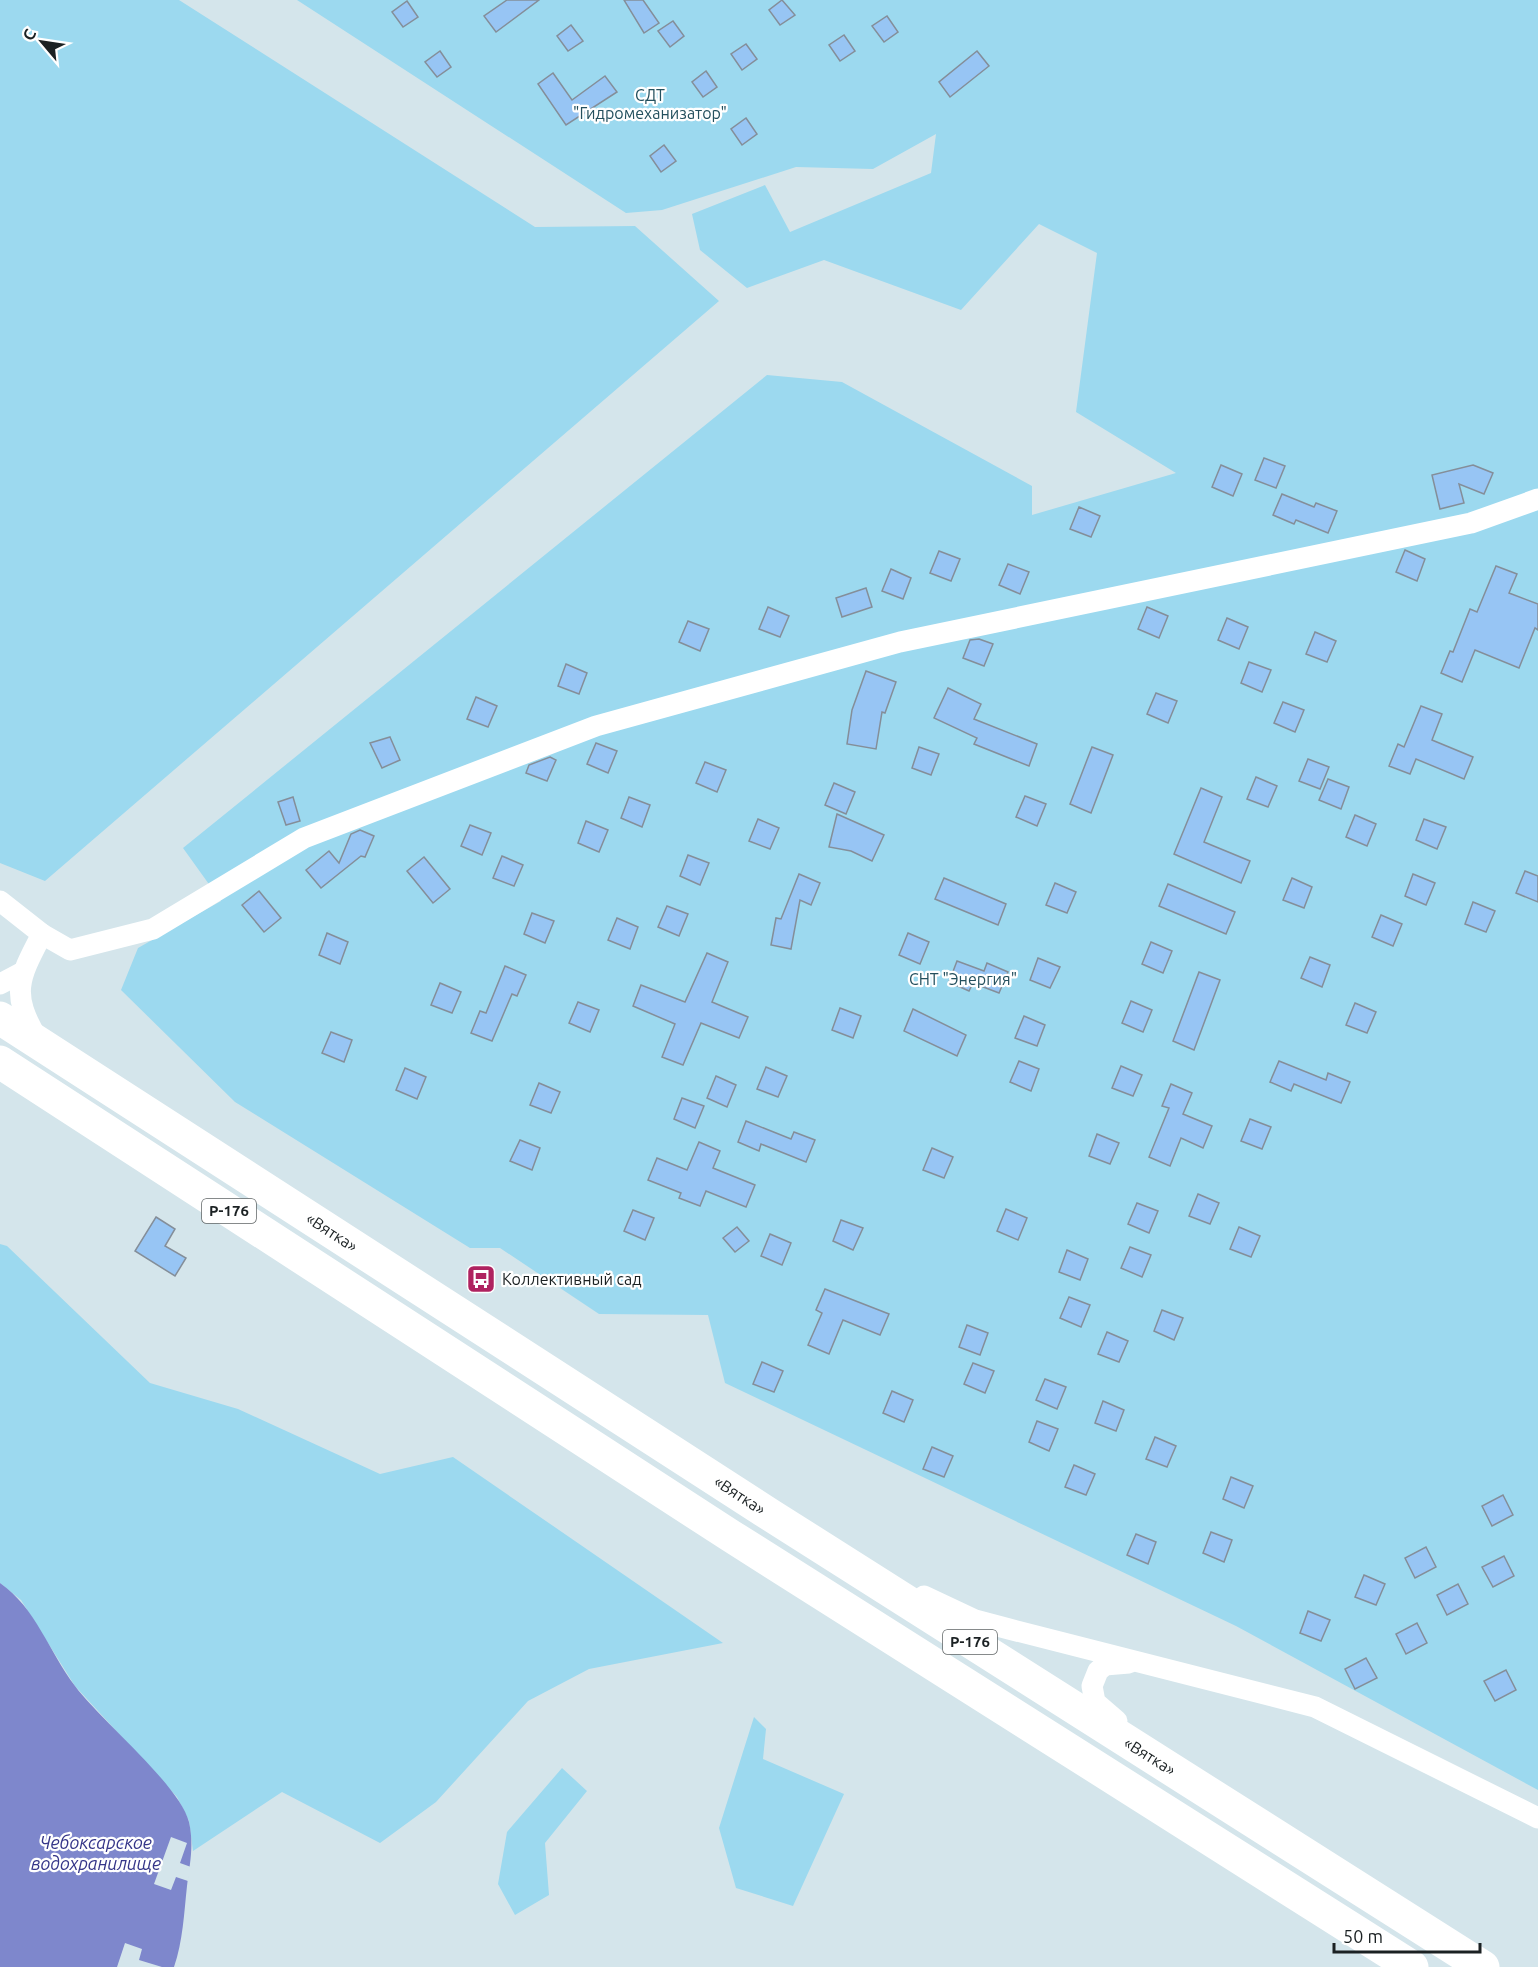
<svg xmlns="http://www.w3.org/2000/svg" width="1538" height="1967" viewBox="0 0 1538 1967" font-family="Ubuntu,sans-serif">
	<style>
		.green { fill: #9cd9ef }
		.water { fill: #7e87cc }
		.pier { fill: #d4e5eb }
		.building { fill: #97c5f4; stroke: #848e99; stroke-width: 1.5 }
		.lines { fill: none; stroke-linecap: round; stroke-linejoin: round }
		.street { stroke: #fff; stroke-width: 21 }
		.highway { stroke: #fff; stroke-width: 33 }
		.labels { text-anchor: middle; stroke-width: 4.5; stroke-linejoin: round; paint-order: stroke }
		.shield { fill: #fff; stroke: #5f6465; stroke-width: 1.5 }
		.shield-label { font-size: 15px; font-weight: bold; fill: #1b2123 }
		.park-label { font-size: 16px; fill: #24505e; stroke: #fff }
		.street-label { font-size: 16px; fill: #1b2123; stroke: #fff }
		.poi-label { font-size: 16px; fill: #1b2123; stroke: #fff; text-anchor: start }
		.water-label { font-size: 18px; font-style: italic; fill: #353689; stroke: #fff }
	</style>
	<rect width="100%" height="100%" fill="#d4e5eb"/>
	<!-- green -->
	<g class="green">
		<path d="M0,0H179L535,227L635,226L719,301L45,881L0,863Z"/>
		<path d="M297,0H1538V1790L1236,1626L725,1383L708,1315L599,1314L500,1248H470L235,1102L121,990L138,948L221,901L183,848L767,375L842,382L1032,486V515L1176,473L1076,412L1097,253L1039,224L961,310L824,260L747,288L700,250L692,214L765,185L790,232L931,173L936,134L873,169L796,167L662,210L626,213Z"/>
		<path d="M0,1244L7,1246L150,1383L238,1409L380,1474L453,1457L723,1643L589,1669L528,1701L436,1802L380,1843L282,1792L193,1851L189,1821L177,1797L75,1686L21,1600L0,1583Z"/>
		<path d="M754,1717L766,1729L763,1759L844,1794L793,1906L736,1888L719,1828Z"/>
		<path d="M562,1768L587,1791L545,1843L549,1895L515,1915L498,1884L507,1832Z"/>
	</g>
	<!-- water -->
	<path class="water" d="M0,1583C36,1608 49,1652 75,1686C101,1721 179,1784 189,1822C194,1845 190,1863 187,1886C184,1913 183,1941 174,1967H0Z"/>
	<!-- pier -->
	<g class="pier">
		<path d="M171,1837L187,1843L180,1863L191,1867L188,1881L176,1877L171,1890L154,1884Z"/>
		<path d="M125,1943L142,1949L139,1960L162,1967H117Z"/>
	</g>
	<!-- building -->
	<g class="building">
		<path d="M507,0H539L496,32L484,16Z"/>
		<path d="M624,0H643L659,23L644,33Z"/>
		<path d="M782,0L795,15L780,25L769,10Z"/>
		<path d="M407,1L418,17L403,27L392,12Z"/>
		<path d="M887,16L898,32L884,42L872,26Z"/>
		<path d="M673,21L684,36L670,47L658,31Z"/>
		<path d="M571,25L583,41L568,51L557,36Z"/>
		<path d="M844,35L855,51L840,61L829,45Z"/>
		<path d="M746,44L757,59L742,70L731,54Z"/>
		<path d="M440,51L451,67L437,77L425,62Z"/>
		<path d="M977,51L989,66L950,97L939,82Z"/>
		<path d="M706,71L717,87L703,97L692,82Z"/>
		<path d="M553,73L572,100L605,76L617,92L566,125L538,84Z"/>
		<path d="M746,118L757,134L742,145L731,129Z"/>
		<path d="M664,145L676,161L661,172L650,156Z"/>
		<path d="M1264,458L1285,466L1276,488L1255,480Z"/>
		<path d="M1221,465L1242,474L1233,496L1212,487Z"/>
		<path d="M1473,465L1493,473L1484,494L1459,484L1464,503L1440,509L1432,475Z"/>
		<path d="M1282,494L1314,507L1316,503L1337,511L1328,533L1296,520L1294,524L1273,515Z"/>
		<path d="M1079,507L1100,516L1091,537L1070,529Z"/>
		<path d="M1405,550L1425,559L1417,581L1396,572Z"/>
		<path d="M939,551L960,559L951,581L930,573Z"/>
		<path d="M1008,564L1029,572L1020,594L999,585Z"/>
		<path d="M1496,566L1517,574L1509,593L1538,604V630L1535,628L1519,668L1475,650L1462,682L1441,673L1450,651L1453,652L1470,609L1477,612Z"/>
		<path d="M891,569L911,578L903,599L882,591Z"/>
		<path d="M866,588L872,607L842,617L836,598Z"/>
		<path d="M768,607L789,616L780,637L759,629Z"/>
		<path d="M1147,607L1168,616L1159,638L1138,629Z"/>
		<path d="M1227,618L1248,627L1239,649L1218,640Z"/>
		<path d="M688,621L709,629L700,651L679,642Z"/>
		<path d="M1315,632L1336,641L1327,662L1306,654Z"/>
		<path d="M979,639L993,644L984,666L963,658L970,640Z"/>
		<path d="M1249,662L1271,670L1262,692L1241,683Z"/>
		<path d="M566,664L587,673L579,694L558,686Z"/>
		<path d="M866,671L896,682L885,713L882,712L876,749L847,744L852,710Z"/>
		<path d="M948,688L981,704L974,719L1037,744L1029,766L974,744L977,738L934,718Z"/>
		<path d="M1156,693L1177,701L1168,723L1147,714Z"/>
		<path d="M476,697L497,706L488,727L467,719Z"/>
		<path d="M1283,702L1304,710L1295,732L1274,723Z"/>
		<path d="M1421,706L1442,714L1432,740L1473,757L1464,779L1416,759L1410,774L1389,766L1398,744L1404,747Z"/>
		<path d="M390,737L400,760L382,768L370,743Z"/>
		<path d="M596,743L617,751L608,773L587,764Z"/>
		<path d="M919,747L939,754L931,775L912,768Z"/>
		<path d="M1092,747L1113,755L1091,813L1070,804Z"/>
		<path d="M550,757L556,760L547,781L526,773L529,765Z"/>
		<path d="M1308,759L1329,767L1320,789L1299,781Z"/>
		<path d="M705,762L726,770L717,792L696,783Z"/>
		<path d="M1256,777L1277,786L1268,807L1247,799Z"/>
		<path d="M1328,779L1349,787L1341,809L1319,800Z"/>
		<path d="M834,783L855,792L846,814L825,805Z"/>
		<path d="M1201,788L1222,797L1204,842L1250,861L1241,883L1174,854Z"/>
		<path d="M1025,796L1046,804L1037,826L1016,817Z"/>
		<path d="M293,797L300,821L286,825L278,802Z"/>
		<path d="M629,797L650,805L642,827L621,818Z"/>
		<path d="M837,814L884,835L872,861L851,851L829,847Z"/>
		<path d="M1355,815L1376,824L1367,846L1346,837Z"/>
		<path d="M758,819L779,828L770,849L749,841Z"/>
		<path d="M1424,819L1446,827L1437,849L1416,840Z"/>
		<path d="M586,821L608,830L599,852L578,843Z"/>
		<path d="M470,825L491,833L482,855L461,846Z"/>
		<path d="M360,830L374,836L365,857L361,856L321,888L306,870L329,851L339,863L351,834Z"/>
		<path d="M688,855L709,863L700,885L680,876Z"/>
		<path d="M502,856L523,865L514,886L493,878Z"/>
		<path d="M424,857L450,889L433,903L407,871Z"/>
		<path d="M1525,871L1538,876V902L1516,893Z"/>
		<path d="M799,874L820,883L811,905L800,900L791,949L771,945L776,918L781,919Z"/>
		<path d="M1413,874L1435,883L1426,905L1405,896Z"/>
		<path d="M944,878L1006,904L998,925L935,899Z"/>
		<path d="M1292,878L1312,887L1304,908L1283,900Z"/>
		<path d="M1055,883L1076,892L1067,913L1046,905Z"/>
		<path d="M1168,884L1235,912L1226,934L1159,906Z"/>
		<path d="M259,891L281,918L264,932L242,905Z"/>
		<path d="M1473,902L1495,911L1486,932L1465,924Z"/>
		<path d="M667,906L688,914L679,936L658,927Z"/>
		<path d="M532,913L554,921L545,943L524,934Z"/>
		<path d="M1381,915L1402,924L1393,946L1372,937Z"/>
		<path d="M617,918L638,927L630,949L608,940Z"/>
		<path d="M327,933L348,942L340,964L319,955Z"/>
		<path d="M908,933L929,942L920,964L899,955Z"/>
		<path d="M1151,942L1172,951L1163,973L1142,964Z"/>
		<path d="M707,953L728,962L712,1002L748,1017L739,1038L701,1023L683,1065L662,1057L675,1024L633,1006L641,985L685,1002Z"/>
		<path d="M1310,957L1330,965L1322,987L1301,978Z"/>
		<path d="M1038,958L1060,967L1050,988L1030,980Z"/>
		<path d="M957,961L984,971L987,963L1008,972L999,993L973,983L969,991L949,982Z"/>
		<path d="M505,966L526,975L517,996L512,994L492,1041L471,1033L480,1011L486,1013Z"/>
		<path d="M1199,972L1220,980L1194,1050L1173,1041Z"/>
		<path d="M440,983L461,992L452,1013L431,1005Z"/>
		<path d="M1131,1001L1152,1010L1143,1032L1122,1023Z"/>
		<path d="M578,1002L599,1010L590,1032L569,1023Z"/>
		<path d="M1355,1003L1376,1012L1367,1033L1346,1025Z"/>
		<path d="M840,1008L861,1016L853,1038L832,1030Z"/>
		<path d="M913,1009L966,1035L957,1056L904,1031Z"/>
		<path d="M1024,1016L1045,1025L1037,1046L1015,1038Z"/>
		<path d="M331,1032L352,1040L344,1062L322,1053Z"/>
		<path d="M1019,1061L1039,1069L1031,1091L1010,1082Z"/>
		<path d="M1279,1061L1326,1080L1328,1073L1350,1082L1341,1103L1294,1084L1291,1091L1270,1082Z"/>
		<path d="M1121,1066L1142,1075L1133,1096L1112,1088Z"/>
		<path d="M766,1067L787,1076L778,1097L757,1089Z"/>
		<path d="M405,1068L426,1077L417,1099L396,1090Z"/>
		<path d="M716,1076L736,1085L727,1107L707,1098Z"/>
		<path d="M539,1083L560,1092L551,1113L530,1105Z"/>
		<path d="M1171,1084L1192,1093L1183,1114L1212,1126L1203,1148L1181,1138L1170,1166L1149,1157L1169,1108L1162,1106Z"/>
		<path d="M682,1098L704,1106L695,1128L674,1119Z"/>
		<path d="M1250,1119L1271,1127L1262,1149L1241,1141Z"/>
		<path d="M746,1121L791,1139L794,1132L815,1140L806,1162L761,1144L759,1151L738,1142Z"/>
		<path d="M1097,1134L1119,1143L1110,1164L1089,1156Z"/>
		<path d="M520,1140L540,1148L532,1170L510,1161Z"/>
		<path d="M699,1142L720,1151L713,1168L755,1185L746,1207L706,1191L700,1206L679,1198L681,1193L648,1180L657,1158L687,1170Z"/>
		<path d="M932,1148L953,1157L944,1178L923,1170Z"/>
		<path d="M1198,1194L1219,1203L1210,1224L1189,1216Z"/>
		<path d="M1137,1203L1158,1211L1149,1233L1128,1224Z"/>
		<path d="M1006,1209L1027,1218L1018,1240L997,1231Z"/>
		<path d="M633,1210L654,1218L645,1240L624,1231Z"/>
		<path d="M156,1217L175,1229L165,1246L186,1258L175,1276L135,1251Z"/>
		<path d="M841,1220L863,1228L853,1250L833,1241Z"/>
		<path d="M737,1227L749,1241L735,1252L723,1238Z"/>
		<path d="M1239,1227L1260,1236L1251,1257L1230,1249Z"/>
		<path d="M770,1234L791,1243L782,1265L761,1256Z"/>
		<path d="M1130,1247L1151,1255L1142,1277L1121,1268Z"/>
		<path d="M1067,1250L1088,1259L1080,1280L1059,1272Z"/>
		<path d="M825,1289L889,1314L880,1335L843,1320L829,1354L808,1345L822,1313L816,1310Z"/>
		<path d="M1069,1297L1090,1305L1081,1327L1060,1318Z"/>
		<path d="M1162,1310L1183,1318L1174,1340L1154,1331Z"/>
		<path d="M967,1325L988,1333L980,1355L959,1347Z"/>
		<path d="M1107,1332L1128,1341L1119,1362L1098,1354Z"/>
		<path d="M762,1362L783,1371L774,1392L753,1384Z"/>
		<path d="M973,1363L994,1371L985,1393L964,1384Z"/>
		<path d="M1045,1379L1066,1387L1057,1409L1036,1400Z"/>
		<path d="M892,1391L913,1400L904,1422L883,1413Z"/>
		<path d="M1103,1401L1124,1410L1116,1431L1095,1423Z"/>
		<path d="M1037,1421L1058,1429L1049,1451L1029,1442Z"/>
		<path d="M1155,1437L1176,1446L1167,1467L1146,1459Z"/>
		<path d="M932,1447L953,1456L944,1477L923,1469Z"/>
		<path d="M1074,1465L1095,1474L1086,1495L1065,1487Z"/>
		<path d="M1231,1477L1253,1486L1244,1508L1223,1499Z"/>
		<path d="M1503,1495L1513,1515L1492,1526L1482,1506Z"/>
		<path d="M1211,1532L1232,1540L1224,1562L1203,1553Z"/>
		<path d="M1136,1534L1156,1542L1148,1564L1127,1555Z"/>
		<path d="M1426,1547L1436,1567L1415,1578L1405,1558Z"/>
		<path d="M1504,1556L1514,1576L1493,1587L1482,1567Z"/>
		<path d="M1364,1575L1385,1584L1376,1605L1355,1597Z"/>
		<path d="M1458,1584L1468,1604L1447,1615L1437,1595Z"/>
		<path d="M1308,1611L1330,1620L1321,1641L1300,1633Z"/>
		<path d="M1417,1623L1427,1643L1406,1654L1396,1634Z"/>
		<path d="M1366,1658L1377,1678L1355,1689L1345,1669Z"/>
		<path d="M1506,1670L1516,1690L1495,1701L1484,1681Z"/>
	</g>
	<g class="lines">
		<!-- street -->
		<g class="street">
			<path d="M0,901L42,934C19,978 10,993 37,1038"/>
			<path d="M42,934L70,950L153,929L304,838L596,726L900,642L1471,523L1538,499"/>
			<path d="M0,984L21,973"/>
			<path d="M924,1596L975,1620L1009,1629L1315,1707L1538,1818"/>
			<path d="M1117,1721L1095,1702L1092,1686L1098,1671L1105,1665L1129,1663"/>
		</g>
		<!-- highway -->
		<g class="highway">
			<path d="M0,1018L772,1516L1483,1967"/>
			<path d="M0,1062L731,1536L1412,1967"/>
		</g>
	</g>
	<!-- icons -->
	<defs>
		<g id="bus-square" transform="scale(1.5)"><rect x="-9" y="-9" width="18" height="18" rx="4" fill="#af2360" stroke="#fff"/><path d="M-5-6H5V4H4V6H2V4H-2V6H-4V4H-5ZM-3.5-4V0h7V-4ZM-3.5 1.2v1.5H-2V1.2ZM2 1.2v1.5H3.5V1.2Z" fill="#fff"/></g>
	</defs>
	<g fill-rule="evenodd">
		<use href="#bus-square" x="481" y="1279"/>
	</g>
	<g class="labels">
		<!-- shield labels -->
		<g class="shield">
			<rect x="202" y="1199" width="54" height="24" rx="4.5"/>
			<rect x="943" y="1630" width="54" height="24" rx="4.5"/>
		</g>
		<g class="shield-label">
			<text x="229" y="1216">Р-176</text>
			<text x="970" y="1647">Р-176</text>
		</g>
		<!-- park labels -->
		<g class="park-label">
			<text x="650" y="101">СДТ<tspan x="650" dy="18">"Гидромеханизатор"</tspan></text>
			<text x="963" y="985">СНТ "Энергия"</text>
		</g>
		<!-- street labels -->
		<g class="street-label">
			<text transform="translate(332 1232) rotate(33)" y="6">«Вятка»</text>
			<text transform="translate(740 1495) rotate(33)" y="6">«Вятка»</text>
			<text transform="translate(1150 1756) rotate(32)" y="6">«Вятка»</text>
		</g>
		<!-- poi labels -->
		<g class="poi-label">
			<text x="502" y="1285">Коллективный сад</text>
		</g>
		<!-- water labels -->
		<g class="water-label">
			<text x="96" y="1849">Чебоксарское<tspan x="96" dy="21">водохранилище</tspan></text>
		</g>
	</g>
	<!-- north arrow -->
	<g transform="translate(42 42) rotate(299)" stroke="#ffffff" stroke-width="4.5" paint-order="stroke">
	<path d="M0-4.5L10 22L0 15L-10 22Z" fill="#1b2123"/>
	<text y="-9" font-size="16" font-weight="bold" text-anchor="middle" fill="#1b2123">С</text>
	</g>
	<!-- scale -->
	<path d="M1334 1943v9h146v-9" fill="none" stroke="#1b2123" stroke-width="3"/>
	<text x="1343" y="1943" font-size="18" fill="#1b2123" stroke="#ffffff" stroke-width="4.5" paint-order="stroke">50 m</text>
</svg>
